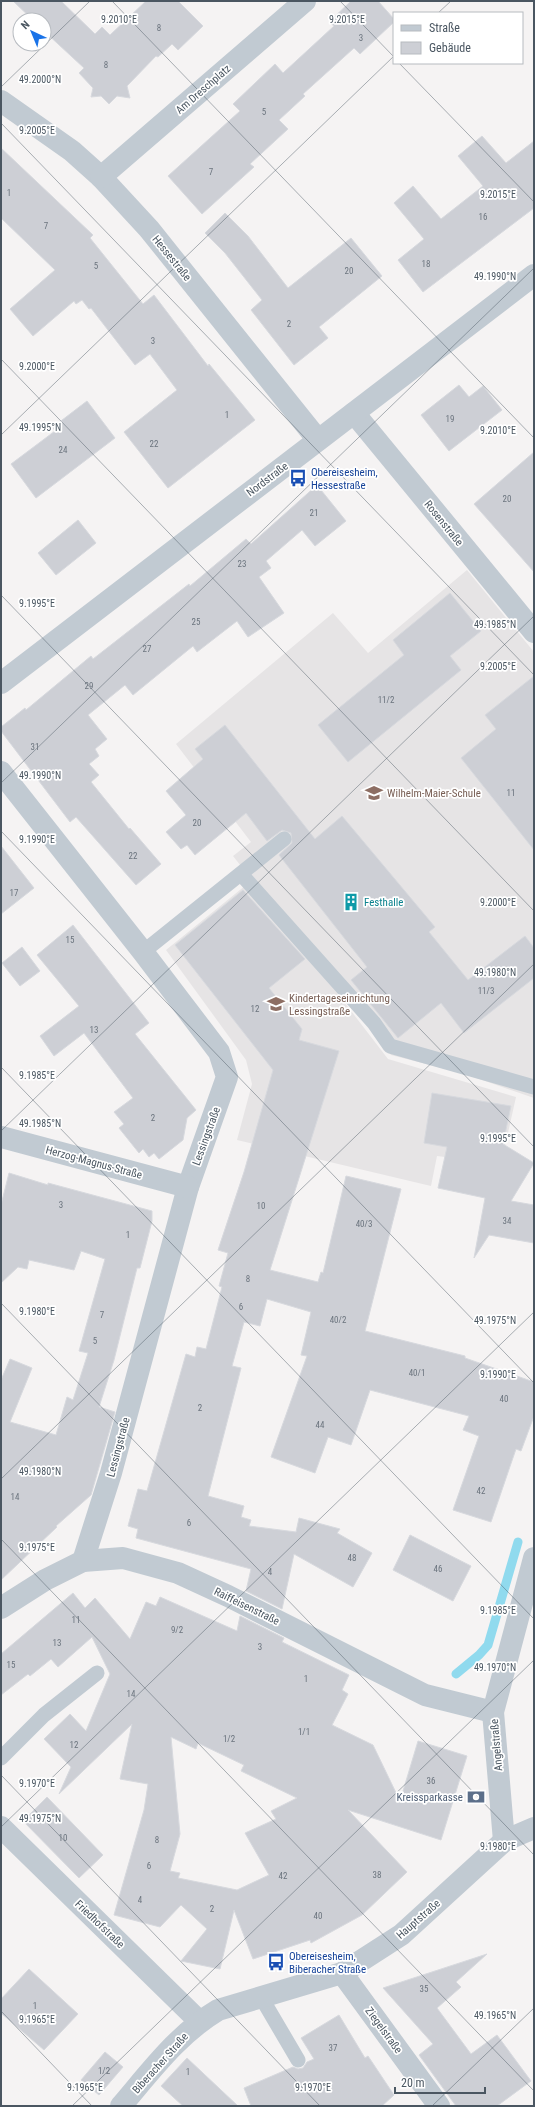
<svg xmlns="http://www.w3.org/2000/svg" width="535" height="2107" viewBox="0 0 535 2107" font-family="'Roboto Condensed',sans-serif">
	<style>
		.education { fill: #e6e4e5 }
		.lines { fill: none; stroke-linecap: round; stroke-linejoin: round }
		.stream { stroke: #90daee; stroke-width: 9 }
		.building { fill: #cdcfd5; stroke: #d7d9de; fill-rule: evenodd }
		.service { stroke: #c1cad2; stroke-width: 15 }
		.minor { stroke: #c1cad2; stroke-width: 22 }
		.ticks { fill: none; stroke: #4a5661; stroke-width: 1; stroke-opacity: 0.45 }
		.labels { text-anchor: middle; stroke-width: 3.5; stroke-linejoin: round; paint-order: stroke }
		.number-label { font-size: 9px; fill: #6b747e }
		.street-label { font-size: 11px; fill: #4a5661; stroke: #fff }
		.transit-label { font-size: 11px; fill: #164399; stroke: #fff; text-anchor: start }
		.education-label { font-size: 11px; fill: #785e54; stroke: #fff; text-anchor: start }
		.culture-label { font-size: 11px; fill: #0d838f; stroke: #fff; text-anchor: start }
		.service-label { font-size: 11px; fill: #4e5e75; stroke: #fff; text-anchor: end }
		.ticks-label { font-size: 10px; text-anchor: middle; fill: #4a5661; stroke: #fff; stroke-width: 3.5; stroke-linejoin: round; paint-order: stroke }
	</style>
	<rect width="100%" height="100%" fill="#f5f3f3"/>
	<!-- education -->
	<g class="education">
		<path d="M467,570L534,652V1098L465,1074L391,1055L233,856L251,842L176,744L333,613L368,653Z"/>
		<path d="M251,881L388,1059L516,1097L501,1164L437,1156L431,1186L237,1140L252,1084L246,1060L166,950Z"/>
	</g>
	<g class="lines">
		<!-- stream -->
		<path class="stream" d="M456,1674L479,1655L488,1645L518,1542"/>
	</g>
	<!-- building -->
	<g class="building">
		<path d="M13,1H61L95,34L102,27L110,35L146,1H178L203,26L178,50L172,44L158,57L156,56L127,86L130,98L117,96L109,104L101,96L91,97L93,88L79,73L84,68L44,31V20H33Z"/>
		<path d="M351,1H378L394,19V22L360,54L354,48L303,94L305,96L279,120L288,129L250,164L254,167L202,214L168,176L240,111L233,104L275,64L283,73L334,26L329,22Z"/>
		<path d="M482,136L506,163L534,141V208L423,292L398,260L424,239L394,203L413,186L441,219L483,186L458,156Z"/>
		<path d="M1,148L93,235L90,238L143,304L154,295L208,366L209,364L255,420L168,488L124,432L177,390L150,354L135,365L91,308L89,309L82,300L76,304L74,301L33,336L10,309L55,270L1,218Z"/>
		<path d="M225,213L248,236L288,288L351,238L382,276L319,327L328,338L294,365L251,310L262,300L225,253L205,233Z"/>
		<path d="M459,385L469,397L483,386L502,410L449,451L421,415Z"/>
		<path d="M87,401L115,438L36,498L11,464L55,431L53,427Z"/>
		<path d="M534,452V572L474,504Z"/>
		<path d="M317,485L346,521L315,546L302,530L266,561L271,568L259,577L284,613L248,637L237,621L197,652L193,646L133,695L125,685L88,715L107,739L95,749L99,756L89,764L99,775L91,782L129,829L130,828L161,864L136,885L76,817L70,822L1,731V727L25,708L26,710L91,656L93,659L189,584L190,586L246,539L251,544Z"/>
		<path d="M78,520L96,543L56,575L38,553Z"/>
		<path d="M450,593L481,631L450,656L461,670L348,762L318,725L404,655L393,640Z"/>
		<path d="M534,676V850L461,758L496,729L485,715Z"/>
		<path d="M225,725L315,839L342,816L435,927L429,932L468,980L525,936L534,948V978L464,1033L441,1003L398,1038L351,980L367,967L279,855L292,843L291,833L282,830L267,841L246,813L195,855L187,845L181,849L166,832L186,815L166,791L203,759L195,749Z"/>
		<path d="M1,846L34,888L1,914Z"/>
		<path d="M243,890L305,959L269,988L302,1029L299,1040L339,1051L270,1270L318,1282L321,1272L323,1273L346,1176L401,1189L365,1331L465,1356V1358L534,1382V1416L521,1451L516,1449L491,1522L453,1510L479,1436L463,1430L469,1416L370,1390L351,1445L328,1437L315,1473L271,1457L307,1356L301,1355L311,1312L267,1299L260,1326L244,1322L232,1366L241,1368L208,1496L244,1506L241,1517L251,1520L249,1526L296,1532L299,1518L340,1529L337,1533L372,1553L353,1587L294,1554L282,1609L246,1591L251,1569L136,1538L138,1529L128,1526L138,1489L147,1491L186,1354L195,1357L197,1347L206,1349L222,1287L219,1286L228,1253L218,1250L244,1172L273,1070L175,945Z"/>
		<path d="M73,925L149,1023L135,1034L196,1110L187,1118L183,1140L159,1159L154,1153L149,1157L143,1149L139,1153L119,1128L124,1124L114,1112L133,1098L84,1033L54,1056L40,1036L79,1006L37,955Z"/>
		<path d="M22,947L40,971L20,986L2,963Z"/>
		<path d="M432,1093L511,1106L503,1144L534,1163L511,1201L534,1205V1243L489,1235L474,1258L485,1198L438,1188L447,1147L424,1143Z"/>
		<path d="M9,1173L48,1185V1183L152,1211V1221L140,1268H137L114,1360L99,1407L115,1412L91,1495L56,1526L57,1527L1,1580V1380L10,1359L32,1368L10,1422L56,1435L67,1397L73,1400L88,1353L79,1351L105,1259L81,1251L74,1270L29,1260L27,1269L18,1267L1,1283V1205Z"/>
		<path d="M410,1535L471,1566L453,1601L393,1570Z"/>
		<path d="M73,1593L85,1608L95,1598L130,1639L146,1602L156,1606L160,1597L237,1631L240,1616L284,1638L282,1642L349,1675L342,1690L348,1694L332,1725L373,1745L400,1801L418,1741L467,1756L441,1840L348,1810L407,1872L362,1915L311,1943L310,1940L253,1959L234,1910L220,1969L181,1961L207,1929L181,1905L160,1927L114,1915L144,1810L148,1784L120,1779L132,1724L59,1794L71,1767L44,1739L70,1714L86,1731L110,1674L92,1637L58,1667L51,1659L30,1676L28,1674L1,1695V1654ZM171,1737L196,1749L198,1743L244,1765L241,1771L297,1798L271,1811L276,1819L245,1833L269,1875L237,1890L178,1878L180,1873L170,1871L180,1834Z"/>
		<path d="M47,1797L103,1855L79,1878L23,1821Z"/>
		<path d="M487,1954L456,1982L461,1987L437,2008L471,2054L497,2035L531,2081L497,2106H456L419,2055L433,2044L383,1988Z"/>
		<path d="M29,1969L78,2014L44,2050L1,2013V1999Z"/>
		<path d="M339,2015L365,2058L368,2056L394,2095L382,2106H251L244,2088L293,2067L298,2069L303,2068L307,2062L314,2059L301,2038Z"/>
		<path d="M105,2052L123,2067L99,2095L81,2080Z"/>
		<path d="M187,2058L238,2106H183L161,2086Z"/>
	</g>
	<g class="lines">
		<!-- service -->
		<g class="service">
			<path d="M241,874L374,1023L390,1046L534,1087"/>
			<path d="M143,952L284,839"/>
			<path d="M1,1758L44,1715L97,1673"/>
			<path d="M261,1997L298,2060"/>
		</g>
		<!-- minor -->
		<g class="minor">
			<path d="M1,101L72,151L101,177L149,229L318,440"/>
			<path d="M101,177L305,1"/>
			<path d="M354,413L534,632"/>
			<path d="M1,683L534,275"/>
			<path d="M1,772L143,952L219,1052L227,1077L188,1187L111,1473L83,1561"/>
			<path d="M1,1137L188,1187"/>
			<path d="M1,1608L45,1580L83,1561L123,1558L178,1573L228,1596L425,1695L493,1712"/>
			<path d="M1,1827L199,2021"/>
			<path d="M504,1841L493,1712L534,1558"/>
			<path d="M342,1973L439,2106"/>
			<path d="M121,2106C151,2071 178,2034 218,2010L342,1973L401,1935L504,1841L534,1828"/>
		</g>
	</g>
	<!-- ticks -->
	<path class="ticks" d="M112,1L534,438M340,1L394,57M438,13L451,1M399,63L534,202M1,87L90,1M1,123L534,675M1,359L534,911M1,435L394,56M1,595L534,1147M1,783L534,268M1,831L534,1383M1,1067L534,1619M1,1131L534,616M1,1303L534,1855M1,1479L534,964M1,1539L534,2091M1,1775L320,2106M1,1827L534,1312M1,2011L92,2106M72,2106L534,1660M432,2106L534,2008"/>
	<!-- icons -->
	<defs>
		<g id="bus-bare" transform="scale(1.38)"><path d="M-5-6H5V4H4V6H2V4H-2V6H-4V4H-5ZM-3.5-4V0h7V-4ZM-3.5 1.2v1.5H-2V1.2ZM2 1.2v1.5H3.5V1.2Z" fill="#1a4fb4" stroke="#fff" stroke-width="2.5" paint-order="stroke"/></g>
		<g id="school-bare" transform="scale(1.38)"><path d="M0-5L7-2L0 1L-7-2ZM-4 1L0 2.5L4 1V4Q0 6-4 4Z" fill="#8d6e63" stroke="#fff" stroke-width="2.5" paint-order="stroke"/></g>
		<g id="building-bare" transform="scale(1.38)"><path d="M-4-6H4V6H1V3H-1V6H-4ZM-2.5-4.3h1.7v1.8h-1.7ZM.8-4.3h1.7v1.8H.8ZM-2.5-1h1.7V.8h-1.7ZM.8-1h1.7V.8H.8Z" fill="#0f9aa8" stroke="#fff" stroke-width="2.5" paint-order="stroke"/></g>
		<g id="bank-bare" transform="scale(1.38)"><path d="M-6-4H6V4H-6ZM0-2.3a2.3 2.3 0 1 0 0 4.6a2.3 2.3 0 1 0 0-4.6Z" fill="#5c6f8a" stroke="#fff" stroke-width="2.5" paint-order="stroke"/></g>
	</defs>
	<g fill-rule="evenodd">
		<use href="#bus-bare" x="298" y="478"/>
		<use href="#school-bare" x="374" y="793"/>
		<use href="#building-bare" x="351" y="902"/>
		<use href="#school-bare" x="276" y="1004"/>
		<use href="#bank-bare" x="476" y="1797"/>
		<use href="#bus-bare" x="276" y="1962"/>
	</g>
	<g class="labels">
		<!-- number labels -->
		<g class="number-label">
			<text x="159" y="31">8</text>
			<text x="361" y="41">3</text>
			<text x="106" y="68">8</text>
			<text x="264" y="115">5</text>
			<text x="211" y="175">7</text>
			<text x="9" y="196">1</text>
			<text x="483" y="220">16</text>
			<text x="46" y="229">7</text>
			<text x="426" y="267">18</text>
			<text x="96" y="269">5</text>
			<text x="349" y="274">20</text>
			<text x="289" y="327">2</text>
			<text x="153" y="344">3</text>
			<text x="227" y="418">1</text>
			<text x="450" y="422">19</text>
			<text x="154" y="447">22</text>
			<text x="63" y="453">24</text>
			<text x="507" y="502">20</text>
			<text x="314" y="516">21</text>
			<text x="242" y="567">23</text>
			<text x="196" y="625">25</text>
			<text x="147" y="652">27</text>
			<text x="89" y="689">29</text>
			<text x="386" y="703">11/2</text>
			<text x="35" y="750">31</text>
			<text x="511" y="796">11</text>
			<text x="197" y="826">20</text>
			<text x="133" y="859">22</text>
			<text x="14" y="896">17</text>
			<text x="70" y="943">15</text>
			<text x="486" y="994">11/3</text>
			<text x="255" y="1012">12</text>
			<text x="94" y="1033">13</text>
			<text x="153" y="1121">2</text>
			<text x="61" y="1208">3</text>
			<text x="261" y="1209">10</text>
			<text x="507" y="1224">34</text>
			<text x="364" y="1227">40/3</text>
			<text x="128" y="1238">1</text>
			<text x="248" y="1282">8</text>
			<text x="241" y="1310">6</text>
			<text x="102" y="1318">7</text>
			<text x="338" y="1323">40/2</text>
			<text x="95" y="1344">5</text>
			<text x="417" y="1376">40/1</text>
			<text x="504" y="1402">40</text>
			<text x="200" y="1411">2</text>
			<text x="320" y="1428">44</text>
			<text x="481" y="1494">42</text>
			<text x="15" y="1500">14</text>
			<text x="189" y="1526">6</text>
			<text x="352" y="1561">48</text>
			<text x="438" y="1572">46</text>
			<text x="270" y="1575">4</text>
			<text x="76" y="1623">11</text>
			<text x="177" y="1633">9/2</text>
			<text x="57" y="1646">13</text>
			<text x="260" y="1650">3</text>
			<text x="11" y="1668">15</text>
			<text x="306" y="1682">1</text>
			<text x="131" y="1697">14</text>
			<text x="304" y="1735">1/1</text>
			<text x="229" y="1742">1/2</text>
			<text x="74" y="1748">12</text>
			<text x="431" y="1784">36</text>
			<text x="63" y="1841">10</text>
			<text x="157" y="1843">8</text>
			<text x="149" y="1869">6</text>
			<text x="377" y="1878">38</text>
			<text x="283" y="1879">42</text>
			<text x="140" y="1903">4</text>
			<text x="212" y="1912">2</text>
			<text x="318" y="1919">40</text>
			<text x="424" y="1992">35</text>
			<text x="35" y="2009">1</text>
			<text x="333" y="2051">37</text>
			<text x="104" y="2074">1/2</text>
			<text x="188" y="2075">1</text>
		</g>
		<!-- street labels -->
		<g class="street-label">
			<text transform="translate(203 89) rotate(-41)" y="4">Am Dreschplatz</text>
			<text transform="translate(172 258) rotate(51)" y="4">Hessestraße</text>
			<text transform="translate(267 479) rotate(-37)" y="4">Nordstraße</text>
			<text transform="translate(444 523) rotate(51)" y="4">Rosenstraße</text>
			<text transform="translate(206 1136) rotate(-70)" y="4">Lessingstraße</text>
			<text transform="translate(94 1162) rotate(15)" y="4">Herzog-Magnus-Straße</text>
			<text transform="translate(118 1447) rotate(-75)" y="4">Lessingstraße</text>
			<text transform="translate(247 1606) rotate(26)" y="4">Raiffeisenstraße</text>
			<text transform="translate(496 1745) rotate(-95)" y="4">Angelstraße</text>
			<text transform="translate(418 1919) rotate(-41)" y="4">Hauptstraße</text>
			<text transform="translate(100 1924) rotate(44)" y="4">Friedhofstraße</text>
			<text transform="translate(384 2030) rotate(54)" y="4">Ziegelstraße</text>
			<text transform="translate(160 2063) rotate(-48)" y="4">Biberacher Straße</text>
		</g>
		<!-- transit labels -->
		<g class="transit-label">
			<text x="311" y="476">Obereisesheim,<tspan x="311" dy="13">Hessestraße</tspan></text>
			<text x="289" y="1960">Obereisesheim,<tspan x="289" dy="13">Biberacher Straße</tspan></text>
		</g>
		<!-- education labels -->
		<g class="education-label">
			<text x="387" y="797">Wilhelm-Maier-Schule</text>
			<text x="289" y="1002">Kindertageseinrichtung<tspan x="289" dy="13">Lessingstraße</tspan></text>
		</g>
		<!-- culture labels -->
		<g class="culture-label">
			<text x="364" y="906">Festhalle</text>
		</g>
		<!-- service labels -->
		<g class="service-label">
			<text x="463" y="1801">Kreissparkasse</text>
		</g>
	</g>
	<g class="ticks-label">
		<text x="119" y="23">9.2010°E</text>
		<text x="347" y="23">9.2015°E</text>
		<text x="40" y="83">49.2000°N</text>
		<text x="37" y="134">9.2005°E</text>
		<text x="498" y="198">9.2015°E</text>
		<text x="495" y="280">49.1990°N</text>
		<text x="37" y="370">9.2000°E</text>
		<text x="40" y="431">49.1995°N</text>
		<text x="498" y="434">9.2010°E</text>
		<text x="37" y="607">9.1995°E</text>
		<text x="495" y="628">49.1985°N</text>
		<text x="498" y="670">9.2005°E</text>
		<text x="40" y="779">49.1990°N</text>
		<text x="37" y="843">9.1990°E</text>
		<text x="498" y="906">9.2000°E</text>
		<text x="495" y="976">49.1980°N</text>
		<text x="37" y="1079">9.1985°E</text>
		<text x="40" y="1127">49.1985°N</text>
		<text x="498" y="1142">9.1995°E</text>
		<text x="37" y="1315">9.1980°E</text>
		<text x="495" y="1324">49.1975°N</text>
		<text x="498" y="1378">9.1990°E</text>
		<text x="40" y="1475">49.1980°N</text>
		<text x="37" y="1551">9.1975°E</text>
		<text x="498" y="1614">9.1985°E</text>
		<text x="495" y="1671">49.1970°N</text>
		<text x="37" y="1787">9.1970°E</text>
		<text x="40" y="1822">49.1975°N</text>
		<text x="498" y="1850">9.1980°E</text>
		<text x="495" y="2019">49.1965°N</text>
		<text x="37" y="2023">9.1965°E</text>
		<text x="85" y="2091">9.1965°E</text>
		<text x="313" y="2091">9.1970°E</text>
	</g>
	<!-- border -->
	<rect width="535" height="2107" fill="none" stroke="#4a5661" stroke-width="4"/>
	<!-- legend -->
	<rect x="393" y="12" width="130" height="52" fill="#ffffff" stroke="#b7bbc0"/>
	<rect x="401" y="25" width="20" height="6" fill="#c1cad2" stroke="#b7bbc0"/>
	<text x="429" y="32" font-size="12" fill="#4a5661">Straße</text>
	<rect x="401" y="42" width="20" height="12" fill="#cdcfd5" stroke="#b7bbc0"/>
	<text x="429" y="52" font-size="12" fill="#4a5661">Gebäude</text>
	<!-- north arrow -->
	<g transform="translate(32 32) rotate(316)"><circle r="19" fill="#ffffff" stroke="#b7bbc0"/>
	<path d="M0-3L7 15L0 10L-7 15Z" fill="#1a73e8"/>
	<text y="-6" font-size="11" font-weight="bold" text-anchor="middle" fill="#4a5661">N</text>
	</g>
	<!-- scale -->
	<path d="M395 2087v6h90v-6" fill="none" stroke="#4a5661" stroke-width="2"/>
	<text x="401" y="2087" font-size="12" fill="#4a5661" stroke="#ffffff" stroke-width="3" paint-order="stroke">20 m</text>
</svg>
